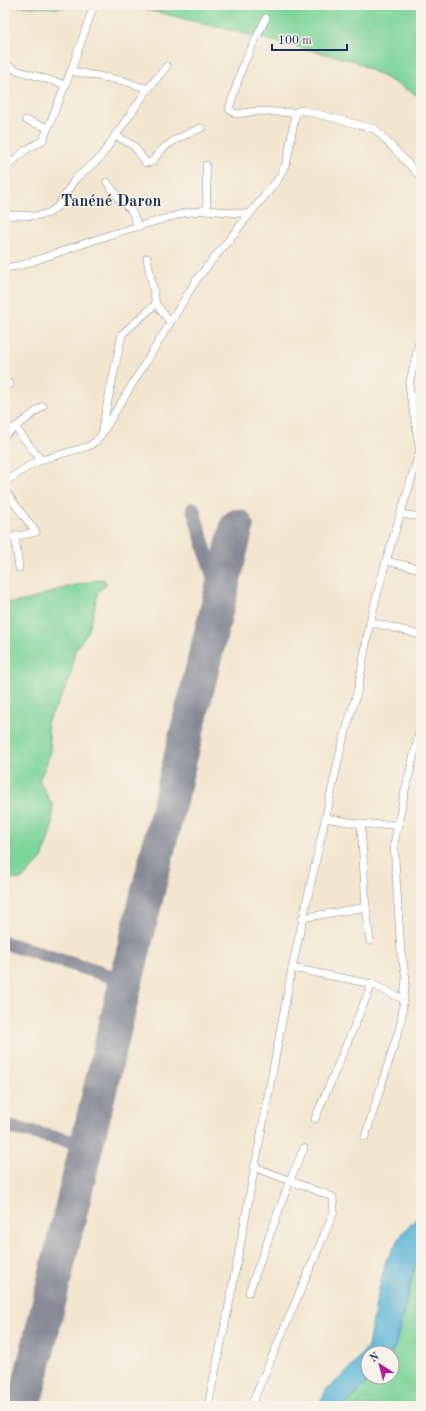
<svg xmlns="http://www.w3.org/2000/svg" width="426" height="1411" viewBox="0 0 426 1411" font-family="'Old Standard TT',serif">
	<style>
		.green { fill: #7dd499; stroke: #4c827c }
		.water { fill: #5ab5d8; stroke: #3a729b }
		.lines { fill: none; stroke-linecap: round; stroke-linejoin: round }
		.taxiway { stroke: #878a96; stroke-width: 14 }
		.runway { stroke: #878a96; stroke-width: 34 }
		.minor-casing { stroke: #878a96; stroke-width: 8 }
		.minor { stroke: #fff; stroke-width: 7 }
		.labels { text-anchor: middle; stroke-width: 3; stroke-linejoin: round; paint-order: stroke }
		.district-label { font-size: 16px; font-weight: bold; fill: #1b2f5e; stroke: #f7f3e8 }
	</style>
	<rect width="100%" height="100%" fill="#f7f3e8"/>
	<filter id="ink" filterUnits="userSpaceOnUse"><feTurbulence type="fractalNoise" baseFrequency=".025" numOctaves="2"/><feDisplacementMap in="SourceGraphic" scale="8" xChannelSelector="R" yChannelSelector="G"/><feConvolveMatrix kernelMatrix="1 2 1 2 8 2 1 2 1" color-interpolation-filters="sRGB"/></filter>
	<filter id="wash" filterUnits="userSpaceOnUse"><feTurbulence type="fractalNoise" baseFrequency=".012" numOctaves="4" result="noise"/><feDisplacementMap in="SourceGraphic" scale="16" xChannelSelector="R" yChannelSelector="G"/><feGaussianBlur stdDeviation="0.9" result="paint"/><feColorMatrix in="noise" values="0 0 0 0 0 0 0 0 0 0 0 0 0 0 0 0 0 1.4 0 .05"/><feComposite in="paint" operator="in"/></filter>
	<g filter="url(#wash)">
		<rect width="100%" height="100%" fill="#f3e6cf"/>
		<!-- green -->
		<g class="green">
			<path d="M5,5H83L57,8Z"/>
			<path d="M128,5H421V97L354,61Z"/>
			<path d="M103,579L107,584L98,591L93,614L88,632L75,650L70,679L57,705L47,722L51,750L46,765L39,780L53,806L52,827L42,859L22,879L5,880V602C22,605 41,595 57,590C72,586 88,582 103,579Z"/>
			<path d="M421,1261V1406H345L372,1377H392V1353H391L395,1347L414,1268Z"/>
		</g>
		<!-- water -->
		<path class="water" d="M421,1215V1261L414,1269L395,1347L391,1353H368V1377H372L345,1406H318L327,1389L348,1371L368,1346L377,1298L386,1260L404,1231Z"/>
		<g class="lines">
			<!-- taxiway -->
			<g class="taxiway">
				<path d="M193,509L216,586L217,593V607"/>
				<path d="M5,943L126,981"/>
				<path d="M5,1126L87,1145"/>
			</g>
			<!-- runway -->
			<path class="runway" d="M24,1406L126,981L237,526"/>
		</g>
	</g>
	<g filter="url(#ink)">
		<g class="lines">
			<!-- minor casing -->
			<g class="minor-casing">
				<g id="minor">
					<path d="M266,18L243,65L229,109L236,114L257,111L297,113"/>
					<path d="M5,64L16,70L66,85"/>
					<path d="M71,71L124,81L148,89"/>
					<path d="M26,120L48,128"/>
					<path d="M115,135L134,146L146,163L152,162C165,142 180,137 201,128"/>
					<path d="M206,165L207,210"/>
					<path d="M5,171L7,166L26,150L43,140L71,71L94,5"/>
					<path d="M107,182L121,201L131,210L138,226"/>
					<path d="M5,216L14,215L35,216L49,213L58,206L75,179L99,159L148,89L167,66"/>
					<path d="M147,258L156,304L170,322"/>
					<path d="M5,268L22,265L112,234L184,213L207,210L249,214"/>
					<path d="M5,387L10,384"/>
					<path d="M410,396L421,397"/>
					<path d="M15,427L41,460"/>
					<path d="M102,429L122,334L156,304"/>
					<path d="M5,435L43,406"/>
					<path d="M5,482L29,466L41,460L89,446L96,441L101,435L197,279L279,178L287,161L295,116L298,111L303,110L375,129L421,177"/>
					<path d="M5,491L36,532L5,539"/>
					<path d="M400,514L421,517"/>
					<path d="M15,537L19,568"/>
					<path d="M386,561L421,569"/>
					<path d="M370,622L407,631L421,636"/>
					<path d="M325,818L361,824L399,825"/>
					<path d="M361,824L366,907L370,941"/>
					<path d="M302,918L366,907"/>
					<path d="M292,968L372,984"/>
					<path d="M315,1119L372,984L403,999"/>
					<path d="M365,1137L401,1023L406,978L401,953L394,844L404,795L421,726"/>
					<path d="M249,1292L290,1180L304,1148"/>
					<path d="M208,1406L228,1310L292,968L341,748L358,689L370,622L386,561L420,451L409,385L421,335"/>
					<path d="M251,1406L334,1212L333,1197L254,1167"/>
				</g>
			</g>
			<!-- minor -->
			<use href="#minor" class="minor"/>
		</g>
	</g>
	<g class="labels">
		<!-- district labels -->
		<g class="district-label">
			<text x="111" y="206">Tanéné Daron</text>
		</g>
	</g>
	<!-- margin -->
	<rect width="426" height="1411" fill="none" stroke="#f7f3e8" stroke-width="20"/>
	<!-- north arrow -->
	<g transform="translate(380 1365) rotate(324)"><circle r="19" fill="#f7f3e8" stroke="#9fa5b1"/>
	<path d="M0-3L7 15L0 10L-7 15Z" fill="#b5179e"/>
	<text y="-6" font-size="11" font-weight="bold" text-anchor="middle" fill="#1b2f5e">N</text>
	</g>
	<!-- scale -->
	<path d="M272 44v6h75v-6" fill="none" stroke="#1b2f5e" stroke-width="2"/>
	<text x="278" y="44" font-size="12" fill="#1b2f5e" stroke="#f7f3e8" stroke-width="3" paint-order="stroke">100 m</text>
</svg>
